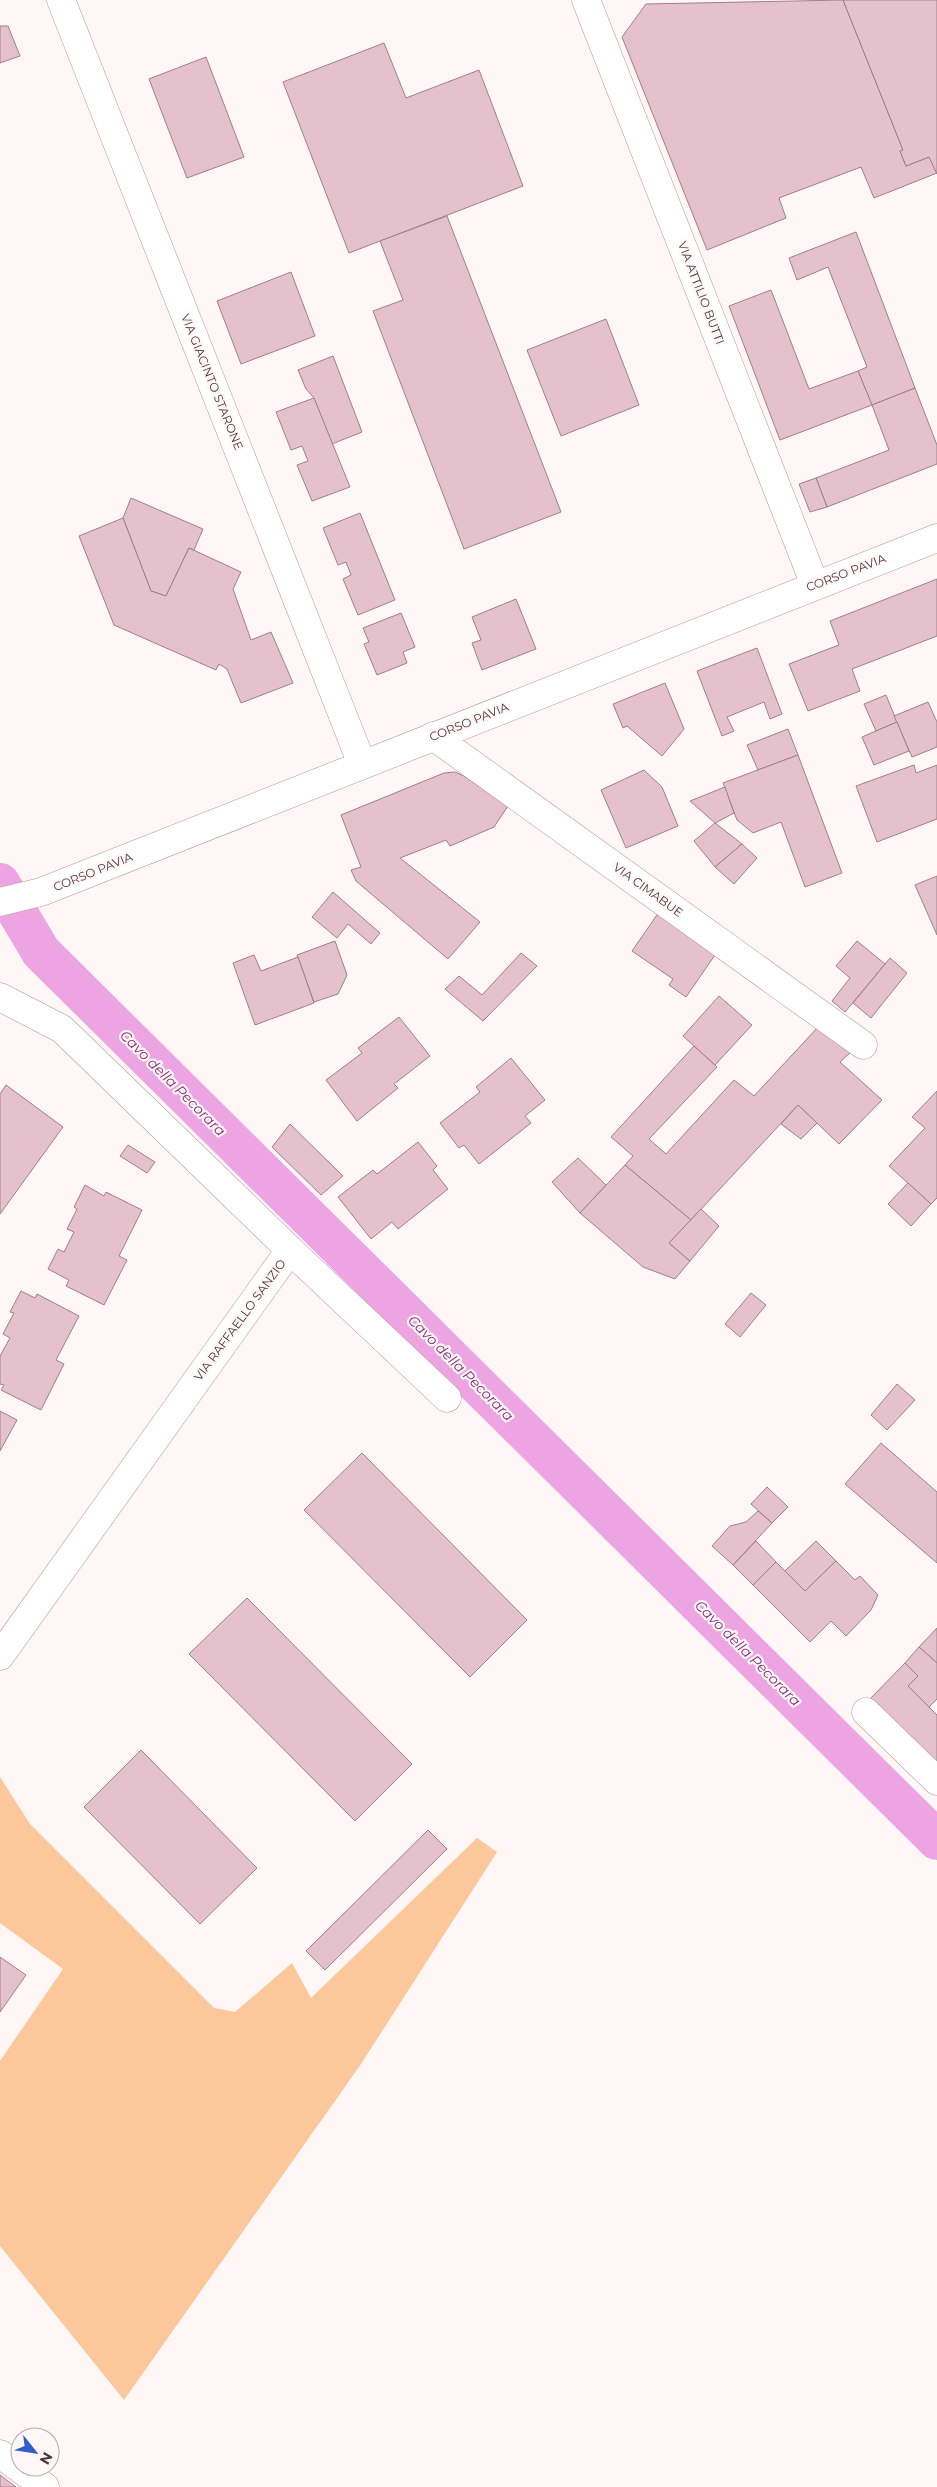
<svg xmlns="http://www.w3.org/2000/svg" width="937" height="2487" viewBox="0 0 937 2487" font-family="Montserrat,sans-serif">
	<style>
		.green { fill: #fcc79a }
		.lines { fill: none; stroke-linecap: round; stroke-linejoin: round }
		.canal { stroke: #eda4e2; stroke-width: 40 }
		.building { fill: #e5c0cd; stroke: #a17e8b }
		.minor-casing { stroke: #bb9596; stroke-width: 29 }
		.tertiary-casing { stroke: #bb9596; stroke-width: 29 }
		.minor { stroke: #fff; stroke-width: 28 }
		.tertiary { stroke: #fff; stroke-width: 28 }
		.labels { text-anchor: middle; stroke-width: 4.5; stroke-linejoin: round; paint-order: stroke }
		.street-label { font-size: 12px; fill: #483838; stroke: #fff6f6 }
		.water-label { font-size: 14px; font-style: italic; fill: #812d79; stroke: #fff6f6 }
	</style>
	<rect width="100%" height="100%" fill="#fff6f6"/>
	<!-- green -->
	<path class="green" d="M0,1777L30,1824L214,2008L235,2012L292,1963L311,1998L477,1838L497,1852L361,2064L124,2400L0,2246V2061L63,1969L0,1923Z"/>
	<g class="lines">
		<!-- canal -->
		<path class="canal" d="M0,883L41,952L937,1840"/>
	</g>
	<!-- building -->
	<g class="building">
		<path d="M843,0L903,150L900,151L906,166L929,157L937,173L874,198L861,167L779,198L786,218L707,250L622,37L646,4Z"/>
		<path d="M843,0H937V174L929,157L906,166L900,151L903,150Z"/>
		<path d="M0,26H8L20,56L0,63Z"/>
		<path d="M384,43L406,98L479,70L523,186L349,253L283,82Z"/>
		<path d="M206,57L244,157L187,178L149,79Z"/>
		<path d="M447,216L561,512L464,549L373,311L403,300L380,241Z"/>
		<path d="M856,232L915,388L872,405L858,371L867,367L828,267L797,280L789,258Z"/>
		<path d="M291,272L315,336L241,364L217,301Z"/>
		<path d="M771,290L809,389L858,371L872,405L780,440L729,306Z"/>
		<path d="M606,319L639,405L561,436L527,350Z"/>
		<path d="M333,356L362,432L332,444L314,398L306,389L298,370Z"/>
		<path d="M915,388L937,445V464L827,507L816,478L889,450L872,405Z"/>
		<path d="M314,398L350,487L312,501L297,465L308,461L302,446L291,450L276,412Z"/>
		<path d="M816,478L827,507L810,512L799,484Z"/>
		<path d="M131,498L203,529L194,550L189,548L166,596L151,591L123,518Z"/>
		<path d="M360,513L395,600L358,615L343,579L351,575L346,562L338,565L323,528Z"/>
		<path d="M123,518L151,591L166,596L189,548L241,572L233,589L251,640L271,632L293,683L241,703L227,669L219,664L216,670L114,625L79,536Z"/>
		<path d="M937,579V636L852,669L860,691L808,711L789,664L839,645L830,621Z"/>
		<path d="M516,599L536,649L482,670L472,643L481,640L472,617Z"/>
		<path d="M401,613L415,647L403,652L407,663L377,675L364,644L369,642L363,628Z"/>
		<path d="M757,648L782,714L770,719L764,702L727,717L734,731L722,736L697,671Z"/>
		<path d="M665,683L684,729L662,756L627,726L623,728L613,704Z"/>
		<path d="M886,695L897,722L876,731L864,704Z"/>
		<path d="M928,702L937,722V747L912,757L894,716Z"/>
		<path d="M897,722L909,751L874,765L862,737Z"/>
		<path d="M788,729L798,755L758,770L747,745Z"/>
		<path d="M798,755L842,873L805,887L781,822L753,833L737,820L723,783Z"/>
		<path d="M914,765L916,773L937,765V819L877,842L856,786Z"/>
		<path d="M644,770L662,787L678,826L626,848L601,790Z"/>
		<path d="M455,772L464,776L508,806L494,827L450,846L446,840L400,858L480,922L448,959L356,881L351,870L361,867L341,815L444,773Z"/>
		<path d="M725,787L734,813L715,823L690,801Z"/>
		<path d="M715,823L742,844L715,867L694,841Z"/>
		<path d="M742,844L757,858L734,884L715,867Z"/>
		<path d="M937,876V935L915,885Z"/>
		<path d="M333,892L380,933L371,944L348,924L337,938L312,917Z"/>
		<path d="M659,912L717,952L686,997L669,985L673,979L632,951Z"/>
		<path d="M335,941L347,975L338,994L314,1002L297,955Z"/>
		<path d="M857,941L885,964L845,1012L832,1001L850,978L836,966Z"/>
		<path d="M521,953L537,966L483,1021L445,989L459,976L482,995Z"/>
		<path d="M254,955L261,971L298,957L314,1003L255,1025L233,963Z"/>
		<path d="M890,958L907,973L871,1018L853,1003Z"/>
		<path d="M719,996L752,1025L715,1065L683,1036Z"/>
		<path d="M399,1017L430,1056L394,1084L398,1088L357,1121L326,1080L362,1053L358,1048Z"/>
		<path d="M819,1026L853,1050L840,1062L882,1100L839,1144L798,1105L691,1220L625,1165L633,1156L611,1137L694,1046L717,1067L649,1139L666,1154L734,1080L754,1096Z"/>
		<path d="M511,1058L545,1100L525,1116L531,1123L479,1164L464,1145L459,1148L440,1123L480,1092L476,1087Z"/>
		<path d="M6,1085L63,1127L0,1214V1094Z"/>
		<path d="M937,1091V1198L931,1204L889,1166L925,1128L912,1117Z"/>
		<path d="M798,1105L817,1123L801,1139L781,1124Z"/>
		<path d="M290,1124L343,1176L321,1195L272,1147Z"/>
		<path d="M418,1142L437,1166L433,1170L448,1189L398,1229L392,1222L371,1239L338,1197L373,1170L377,1174Z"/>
		<path d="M128,1145L155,1162L147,1173L120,1156Z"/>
		<path d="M578,1158L606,1185L580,1213L552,1182Z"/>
		<path d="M625,1165L691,1220L669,1243L690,1261L675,1279L643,1267L580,1213Z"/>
		<path d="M908,1183L931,1204L911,1226L888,1204Z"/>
		<path d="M85,1185L104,1196L106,1192L142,1210L119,1256L127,1260L104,1305L66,1286L69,1280L48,1269L58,1249L64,1252L74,1232L67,1229L77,1209L74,1207Z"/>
		<path d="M701,1209L719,1226L690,1261L669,1243Z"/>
		<path d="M21,1291L35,1298L37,1294L79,1316L56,1360L64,1364L41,1410L1,1390L4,1385L0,1384V1356L10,1338L3,1334L14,1313L10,1312Z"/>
		<path d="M751,1293L766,1305L740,1337L725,1324Z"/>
		<path d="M897,1384L915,1400L887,1430L871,1415Z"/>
		<path d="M0,1411L17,1420L0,1451Z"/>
		<path d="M881,1443L937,1492V1563L845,1484Z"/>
		<path d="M362,1453L527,1620L470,1677L304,1510Z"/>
		<path d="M767,1487L788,1507L772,1523L751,1504Z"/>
		<path d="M758,1511L772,1523L733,1565L712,1546L730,1526L746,1522Z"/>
		<path d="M756,1541L776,1562L753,1585L733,1565Z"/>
		<path d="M816,1541L836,1561L805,1591L785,1571Z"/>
		<path d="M836,1561L855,1580L860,1576L878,1595L871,1610L846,1636L831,1621L810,1642L753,1585L776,1562L805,1591Z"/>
		<path d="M247,1598L412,1764L355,1821L189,1654Z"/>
		<path d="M937,1628V1663L919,1647Z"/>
		<path d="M919,1647L937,1663V1699L929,1707L908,1686L918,1676L905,1663Z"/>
		<path d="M905,1663L918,1676L908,1686L937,1715V1766L869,1700Z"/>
		<path d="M141,1750L257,1868L200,1924L84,1807Z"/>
		<path d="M428,1830L447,1849L325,1970L306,1951Z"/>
		<path d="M0,1957L26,1975L0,2012Z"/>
		<path d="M0,2475L16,2487H0Z"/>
	</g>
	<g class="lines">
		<!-- minor casing -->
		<g class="minor-casing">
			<g id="minor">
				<path d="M61,0L362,764"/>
				<path d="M586,0L815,585"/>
				<path d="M433,736L863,1045"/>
				<path d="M0,997L62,1029L290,1250L0,1656"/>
				<path d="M290,1250L447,1398"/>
				<path d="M866,1712L937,1781"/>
				<path d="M0,2454L45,2487"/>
			</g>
		</g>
		<!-- tertiary casing -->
		<g class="tertiary-casing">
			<path id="tertiary" d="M0,902L41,892L937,538"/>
		</g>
		<!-- minor -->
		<use href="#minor" class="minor"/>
		<!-- tertiary -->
		<use href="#tertiary" class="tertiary"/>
	</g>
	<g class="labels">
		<!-- street labels -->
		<g class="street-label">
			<text transform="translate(701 293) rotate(69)" y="4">VIA ATTILIO BUTTI</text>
			<text transform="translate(212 382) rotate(68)" y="4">VIA GIACINTO STARONE</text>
			<text transform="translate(846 573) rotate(-21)" y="4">CORSO PAVIA</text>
			<text transform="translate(469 722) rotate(-22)" y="4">CORSO PAVIA</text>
			<text transform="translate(93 872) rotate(-22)" y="4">CORSO PAVIA</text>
			<text transform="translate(648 890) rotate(36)" y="4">VIA CIMABUE</text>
			<text transform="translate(240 1320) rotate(-54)" y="4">VIA RAFFAELLO SANZIO</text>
		</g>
		<!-- water labels -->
		<g class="water-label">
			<text transform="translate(173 1083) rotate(45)" y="5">Cavo della Pecorara</text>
			<text transform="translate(461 1368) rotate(45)" y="5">Cavo della Pecorara</text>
			<text transform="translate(748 1653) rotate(45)" y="5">Cavo della Pecorara</text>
		</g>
	</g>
	<!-- north arrow -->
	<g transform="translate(35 2452) rotate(120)"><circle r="24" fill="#fff6f6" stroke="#b6aaaa"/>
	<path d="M0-4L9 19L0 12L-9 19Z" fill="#305dcc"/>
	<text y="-8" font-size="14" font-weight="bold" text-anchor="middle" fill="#483838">N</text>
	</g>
</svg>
